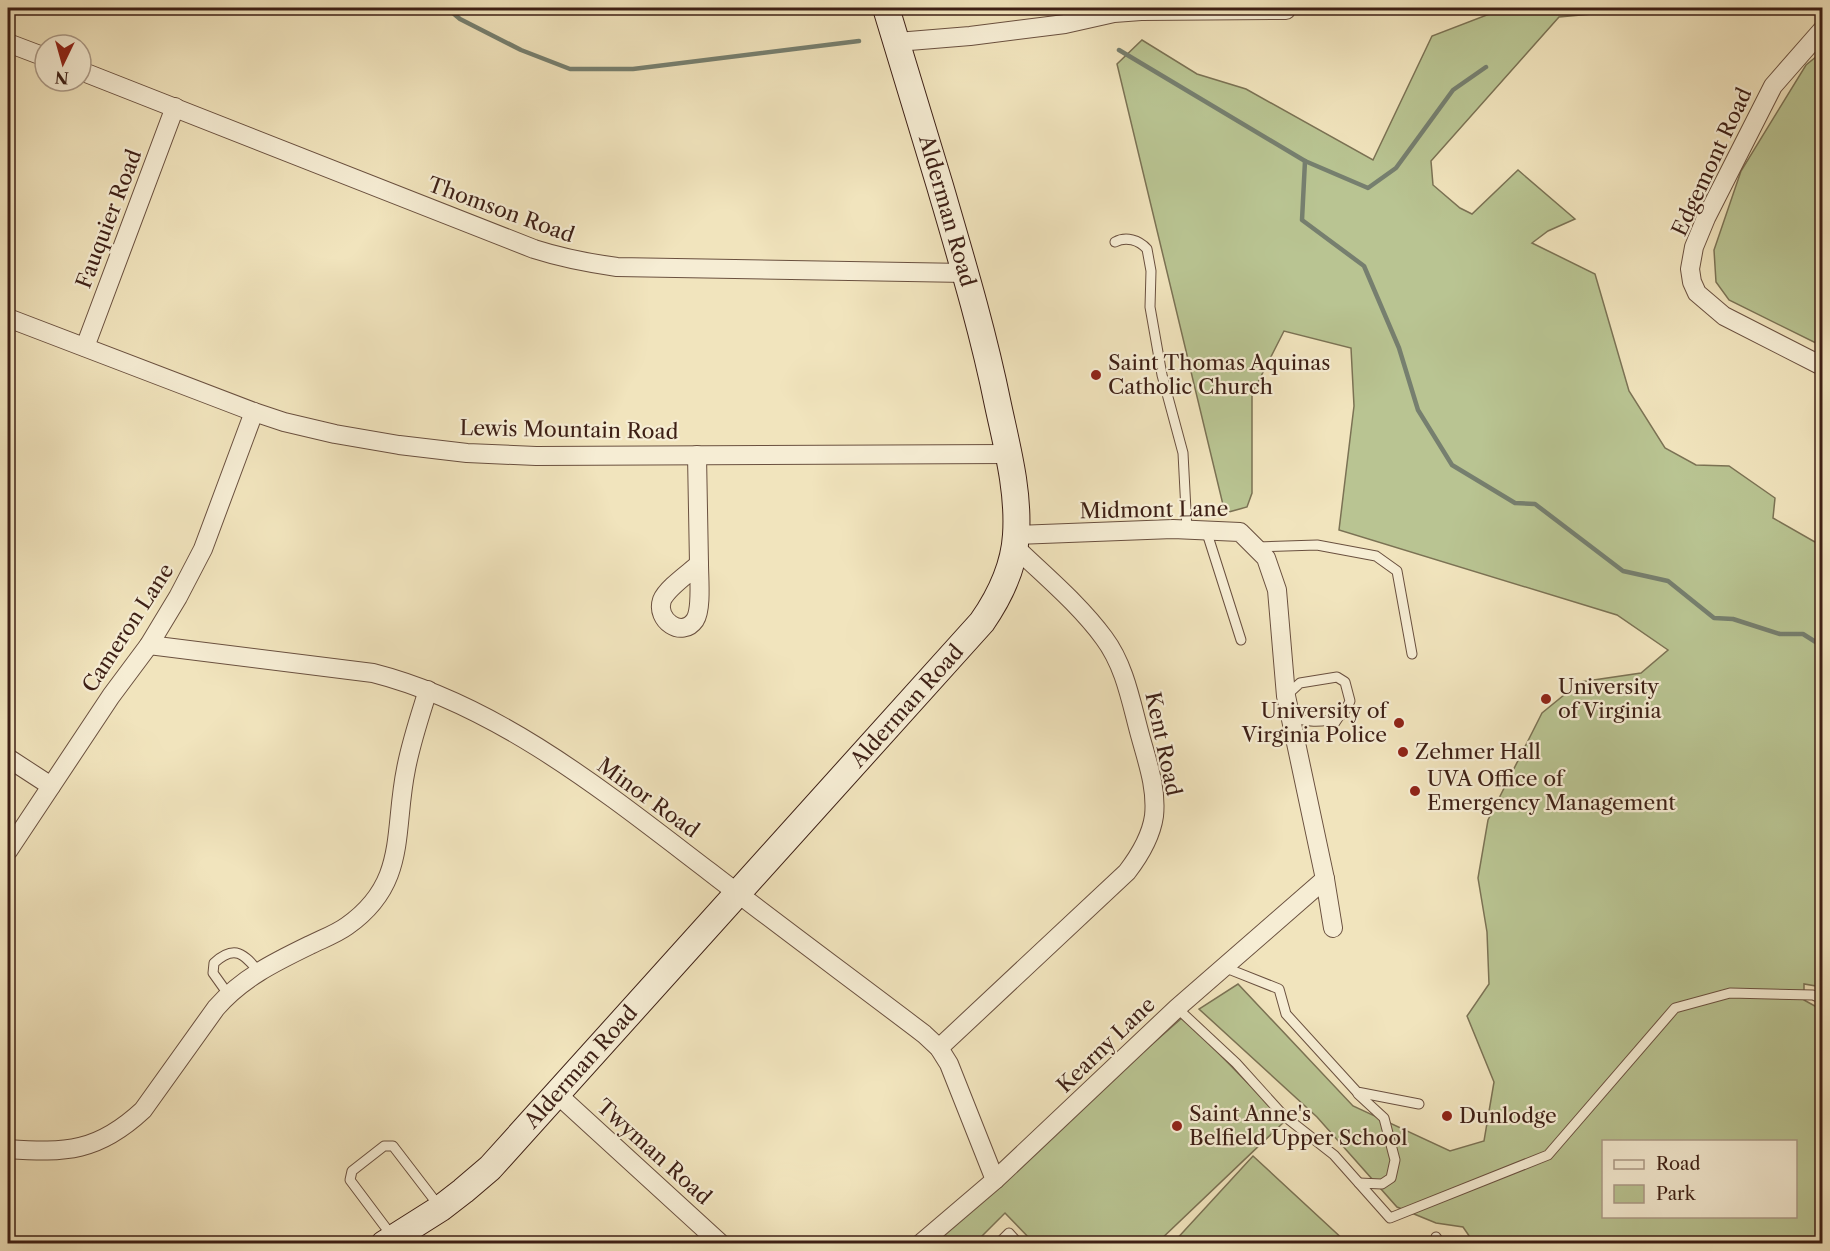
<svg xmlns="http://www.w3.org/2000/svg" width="1830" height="1251" viewBox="0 0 1830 1251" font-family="'Libre Caslon Text',serif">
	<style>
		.green { fill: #b9c492; stroke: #7b7254; stroke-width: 1.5; fill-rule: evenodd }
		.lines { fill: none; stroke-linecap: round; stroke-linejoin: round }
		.stream { stroke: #767f6f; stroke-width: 4.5 }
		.lane-casing { stroke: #6a503f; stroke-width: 11 }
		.street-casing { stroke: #6a503f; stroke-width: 20 }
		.secondary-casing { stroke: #3d1f15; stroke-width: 28 }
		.lane { stroke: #f6edd4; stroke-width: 9 }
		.street { stroke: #f6edd4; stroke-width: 18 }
		.secondary { stroke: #f6edd4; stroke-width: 26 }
		.poi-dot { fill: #8f2418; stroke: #f6edd4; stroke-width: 2 }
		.labels { text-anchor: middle; stroke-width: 4.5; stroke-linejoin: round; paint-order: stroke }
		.street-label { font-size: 21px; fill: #3d1f15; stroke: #f6edd4 }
		.poi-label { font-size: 21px; fill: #3d1f15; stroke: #f6edd4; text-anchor: start }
	</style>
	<rect width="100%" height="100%" fill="#f1e4bd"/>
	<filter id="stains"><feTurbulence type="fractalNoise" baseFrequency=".00333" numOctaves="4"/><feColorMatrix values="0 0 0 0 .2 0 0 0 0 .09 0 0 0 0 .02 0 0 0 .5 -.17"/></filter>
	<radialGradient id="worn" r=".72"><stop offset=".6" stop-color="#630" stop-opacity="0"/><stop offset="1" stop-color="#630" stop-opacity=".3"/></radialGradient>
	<!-- green -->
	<g class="green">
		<path d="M1505,8H1619L1603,13L1559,17L1431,161L1433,185L1460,208L1472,214L1518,170L1575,219L1548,231L1532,243L1595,274L1629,391L1665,448L1696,465L1729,466L1775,498L1773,518L1822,546V987L1804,984V1000L1822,1010V1243H1474L1463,1227L1436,1223L1397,1207L1317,1117L1199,1009L1238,984L1353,1106L1450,1151L1484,1141L1494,1082L1467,1016L1489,984L1487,932L1478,878L1488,820L1542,713L1580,682L1641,673L1668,650L1617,615L1339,530L1354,406L1351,348L1284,331L1252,394V493L1247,507L1225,513L1117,64L1142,40L1197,74L1246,89L1373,160L1432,36ZM1604,1142H1796V1216H1604Z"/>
		<path d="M1822,52V346L1729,300L1716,282L1714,250L1741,171L1806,65Z"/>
		<path d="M1183,1017L1285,1121L1157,1243H1034L1005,1213L975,1243L925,1244Z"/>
		<path d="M1253,1156L1347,1243H1173Z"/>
	</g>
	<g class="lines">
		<!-- stream -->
		<g class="stream">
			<path d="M447,8L460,19L521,50L570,69H633L859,41"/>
			<path d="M1119,50L1305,161L1368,188L1396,168L1453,90L1486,67"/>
			<path d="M1305,161L1302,220L1364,266L1399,348L1418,410L1452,465L1515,503L1535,504L1623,571L1668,581L1714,618L1733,619L1780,634H1803L1822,646"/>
		</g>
		<!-- lane casing -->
		<g class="lane-casing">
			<g id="lane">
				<path d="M1115,242C1126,236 1139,240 1147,249L1151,271L1150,307L1162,375L1183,453L1187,530"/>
				<path d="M1206,530L1241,640"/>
				<path d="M1258,547L1317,545L1376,556L1397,571L1412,654"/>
				<path d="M1288,694L1300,683L1337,677L1345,682L1350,701C1347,707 1345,714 1338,717C1324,723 1303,723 1290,715"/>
				<path d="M1332,729L1334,724L1340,715"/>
				<path d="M1223,968H1226L1279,989L1286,1014L1357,1092L1419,1104"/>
				<path d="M228,994L213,973L214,963C235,944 244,954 259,972"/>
				<path d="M1177,1008L1236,1063L1283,1115L1334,1155L1390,1218L1548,1155L1675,1008L1730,993L1813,995L1822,999"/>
				<path d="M1358,1094L1384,1118L1395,1160L1391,1178L1382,1184L1359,1183"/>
				<path d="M392,1236L350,1180L352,1171L384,1146H393L439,1206"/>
				<path d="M1436,1237L1441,1244"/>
				<path d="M998,1244L1009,1233L1019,1244"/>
			</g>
		</g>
		<!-- street casing -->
		<g class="street-casing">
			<g id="street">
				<path d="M1822,30L1773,86L1706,218L1694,247L1690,269L1692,282L1697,293L1724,316L1822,366"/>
				<path d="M897,42L970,36L1065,24L1114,13L1141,11L1286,10"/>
				<path d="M8,43L45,57"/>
				<path d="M81,71L534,249C562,258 588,263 617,267L966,273"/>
				<path d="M8,318L254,412L284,422L335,434L399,445L467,453L536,456L1008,454"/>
				<path d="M85,347L175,107"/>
				<path d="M697,455L699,564"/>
				<path d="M1016,535L1173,529L1240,532L1266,558L1277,590L1286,696L1325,879L1333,928"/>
				<path d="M699,564C699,578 702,609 695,620C682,639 655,620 662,600C667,588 689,573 699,564Z"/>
				<path d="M149,645L373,673C499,705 609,795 710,872C781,927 853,980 924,1034L939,1048L949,1064L995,1180"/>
				<path d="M8,758L51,786"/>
				<path d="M8,851L111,696L149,645L178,597L203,549L254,412"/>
				<path d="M939,1048L1127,872C1140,855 1151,837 1154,816C1157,788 1147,761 1140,735C1131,702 1125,666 1104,638C1079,604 1045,576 1015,547"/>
				<path d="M557,1094L721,1244"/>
				<path d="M8,1149C66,1153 98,1152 143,1110L216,1008C242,978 275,962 310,945C322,939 336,934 347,926C408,883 393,832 406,769C411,742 420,716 428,690"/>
				<path d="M920,1244L995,1180L1177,1008L1325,879"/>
			</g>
		</g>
		<!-- secondary casing -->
		<g class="secondary-casing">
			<path id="secondary" d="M384,1244L441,1208L463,1191L490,1168L982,622C1000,596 1014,567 1016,535C1019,491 1007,447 998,405C983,331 961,258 940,186C922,126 904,67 886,8"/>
		</g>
		<!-- lane -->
		<use href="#lane" class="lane"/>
		<!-- street -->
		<use href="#street" class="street"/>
		<!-- secondary -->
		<use href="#secondary" class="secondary"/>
	</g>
	<!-- markers -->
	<g class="poi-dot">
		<circle cx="1096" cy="375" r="6"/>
		<circle cx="1546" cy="699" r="6"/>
		<circle cx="1399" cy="723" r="6"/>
		<circle cx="1403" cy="752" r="6"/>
		<circle cx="1415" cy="791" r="6"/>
		<circle cx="1447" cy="1116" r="6"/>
		<circle cx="1177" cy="1126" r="6"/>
	</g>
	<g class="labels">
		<!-- street labels -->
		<g class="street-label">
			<text transform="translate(1712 162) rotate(-65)" y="7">Edgemont Road</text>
			<text transform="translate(501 210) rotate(20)" y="7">Thomson Road</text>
			<text transform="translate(947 211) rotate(74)" y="7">Alderman Road</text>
			<text transform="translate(109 219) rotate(-69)" y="7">Fauquier Road</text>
			<text transform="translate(569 430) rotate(1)" y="7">Lewis Mountain Road</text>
			<text transform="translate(1154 510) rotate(-1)" y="7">Midmont Lane</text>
			<text transform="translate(128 628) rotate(-57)" y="7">Cameron Lane</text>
			<text transform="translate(907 706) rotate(-48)" y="7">Alderman Road</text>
			<text transform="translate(1163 744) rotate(78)" y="7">Kent Road</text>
			<text transform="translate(648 798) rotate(36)" y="7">Minor Road</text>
			<text transform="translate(1106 1045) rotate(-44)" y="7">Kearny Lane</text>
			<text transform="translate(581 1067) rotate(-48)" y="7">Alderman Road</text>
			<text transform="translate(654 1152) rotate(42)" y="7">Twyman Road</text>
		</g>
		<!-- poi labels -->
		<g class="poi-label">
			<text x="1108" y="370">Saint Thomas Aquinas<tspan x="1108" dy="24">Catholic Church</tspan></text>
			<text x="1558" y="694">University<tspan x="1558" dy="24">of Virginia</tspan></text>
			<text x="1387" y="718" text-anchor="end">University of<tspan x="1387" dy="24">Virginia Police</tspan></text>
			<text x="1415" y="759">Zehmer Hall</text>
			<text x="1427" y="786">UVA Office of<tspan x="1427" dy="24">Emergency Management</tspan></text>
			<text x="1189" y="1121">Saint Anne's<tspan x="1189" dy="24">Belfield Upper School</tspan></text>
			<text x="1459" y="1123">Dunlodge</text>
		</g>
	</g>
	<!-- margin -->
	<rect width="1830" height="1251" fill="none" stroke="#f1e4bd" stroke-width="30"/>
	<rect x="9" y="9" width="1812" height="1233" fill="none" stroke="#3d1f15" stroke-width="3"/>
	<rect x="15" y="15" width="1800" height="1221" fill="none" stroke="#3d1f15" stroke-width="1.5"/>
	<!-- legend -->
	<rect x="1602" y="1140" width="195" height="78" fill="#f6edd4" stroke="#ac9b88" stroke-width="1.5"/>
	<rect x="1614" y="1160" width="30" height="9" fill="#f6edd4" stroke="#ac9b88" stroke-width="1.5"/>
	<text x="1656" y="1170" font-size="18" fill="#3d1f15">Road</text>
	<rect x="1614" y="1185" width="30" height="18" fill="#b9c492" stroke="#ac9b88" stroke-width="1.5"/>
	<text x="1656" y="1200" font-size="18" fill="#3d1f15">Park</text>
	<!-- north arrow -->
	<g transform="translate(63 63) rotate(185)"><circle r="28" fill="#f6edd4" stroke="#ac9b88" stroke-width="1.5"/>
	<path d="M0-4.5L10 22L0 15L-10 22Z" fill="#8f2418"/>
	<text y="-9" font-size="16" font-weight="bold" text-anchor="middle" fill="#3d1f15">N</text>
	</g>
	<rect width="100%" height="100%" filter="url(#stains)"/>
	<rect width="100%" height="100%" fill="url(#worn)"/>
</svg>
